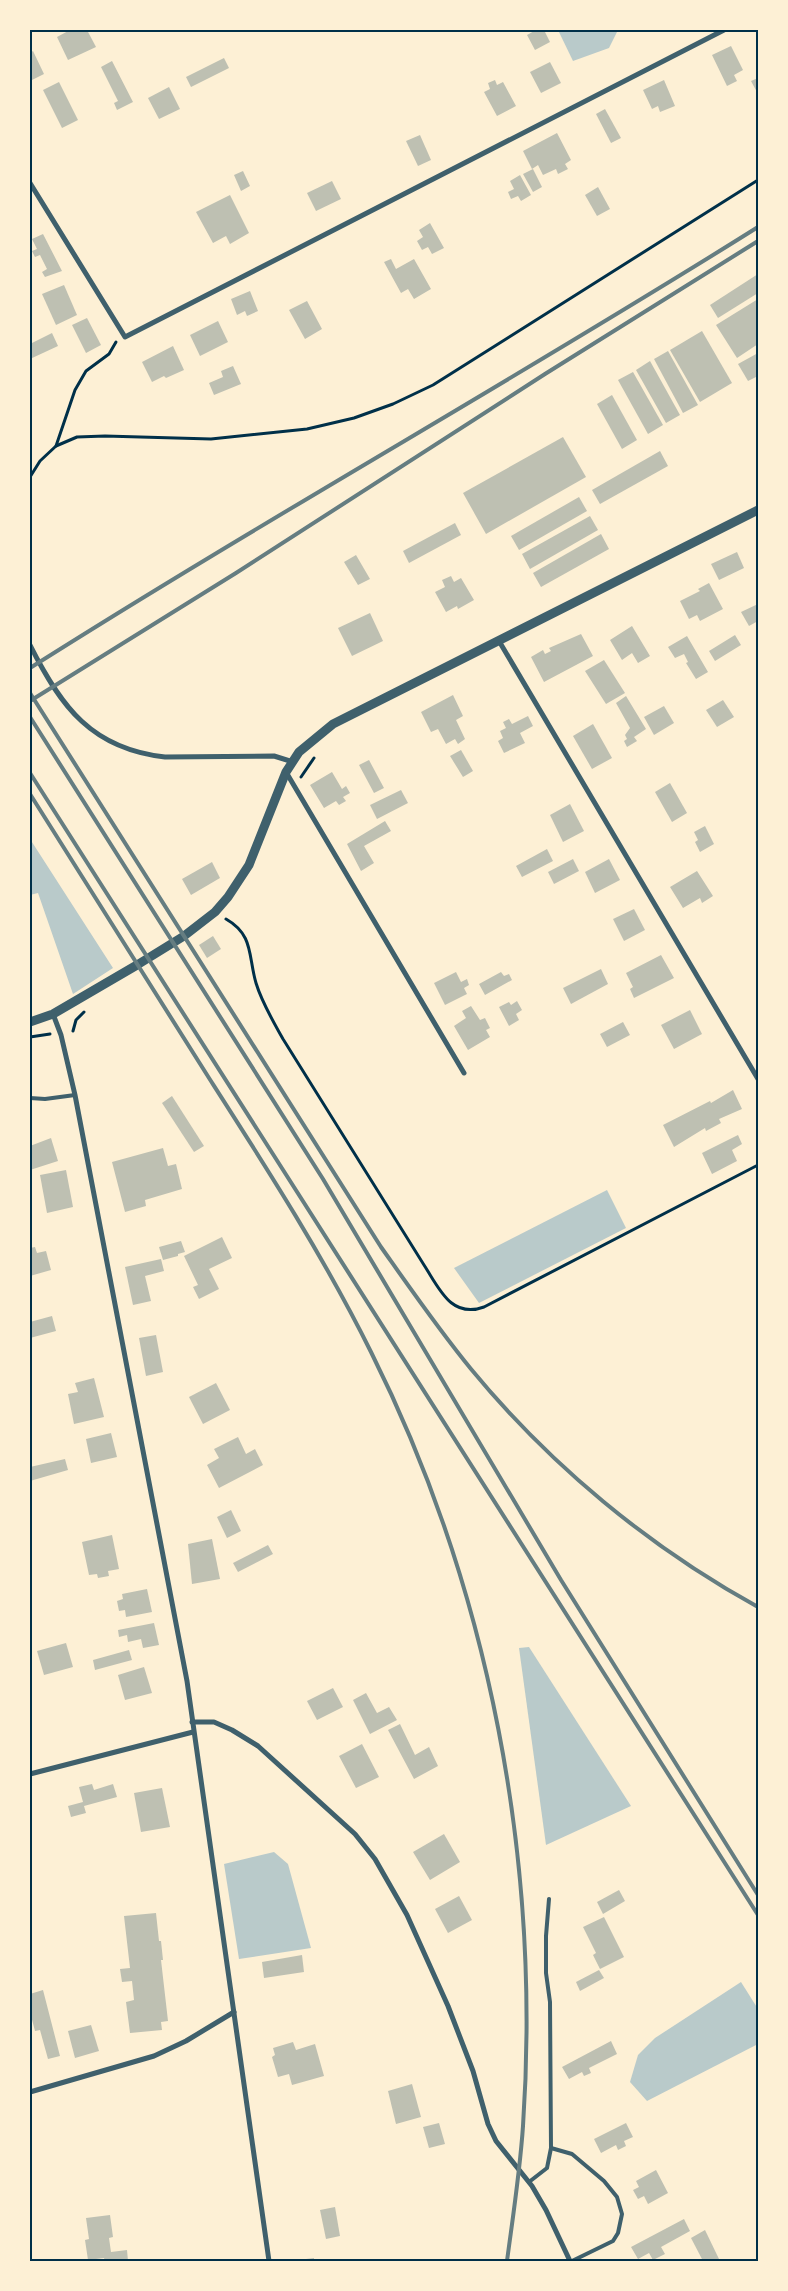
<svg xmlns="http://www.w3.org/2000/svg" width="788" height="2291" viewBox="0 0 788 2291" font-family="'Public Sans',sans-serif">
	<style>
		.green { fill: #b9caca }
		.building { fill: #bec0b2 }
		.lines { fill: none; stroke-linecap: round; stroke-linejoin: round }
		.path { stroke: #003049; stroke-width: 3 }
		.service { stroke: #3f606c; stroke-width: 4 }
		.minor { stroke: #3f606c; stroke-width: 5 }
		.tertiary { stroke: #3f606c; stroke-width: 9 }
		.rail { stroke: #657d81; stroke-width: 4 }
		.neatline { fill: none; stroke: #003049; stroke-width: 2 }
	</style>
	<rect width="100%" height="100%" fill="#fdf0d5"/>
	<!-- green -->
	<g class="green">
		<path d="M558,30H618L609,48L573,61Z"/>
		<path d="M30,839L113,968L73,994L38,893L30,895Z"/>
		<path d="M607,1190L626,1228L479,1303L454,1268Z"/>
		<path d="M529,1647L631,1806L546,1845L519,1648Z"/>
		<path d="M274,1852L288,1864L311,1948L239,1959L224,1864Z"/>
		<path d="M741,1982L758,2009V2044L647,2101L630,2082L638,2055L655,2038Z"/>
	</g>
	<!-- building -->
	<g class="building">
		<path d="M70,30H87L96,47L68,60L57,37Z"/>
		<path d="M536,30H544L550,42L535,50L527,35Z"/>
		<path d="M731,46L743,70L734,75L737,81L727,86L712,55Z"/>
		<path d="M33,51L44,74L30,81V53Z"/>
		<path d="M224,58L229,68L191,87L186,77Z"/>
		<path d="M112,61L133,102L117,110L114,103L118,101L101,67Z"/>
		<path d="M550,62L561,83L541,93L530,72Z"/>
		<path d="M758,78V94L751,81Z"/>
		<path d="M495,80L497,85L503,82L516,106L497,116L484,92L490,89L488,83Z"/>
		<path d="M664,80L675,106L660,112L658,106L652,109L643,90Z"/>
		<path d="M59,82L78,120L62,128L43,90Z"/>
		<path d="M169,87L180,109L159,119L148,98Z"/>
		<path d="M605,109L621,138L611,143L596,114Z"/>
		<path d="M557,133L571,160L565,164L568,169L558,174L556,169L543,175L538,165L532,169L523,151Z"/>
		<path d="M420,135L431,160L418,166L406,141Z"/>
		<path d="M533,169L542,187L533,192L523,174Z"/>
		<path d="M243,171L250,186L241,191L234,175Z"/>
		<path d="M520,175L531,195L521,201L518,196L511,199L508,192L514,189L510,181Z"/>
		<path d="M332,181L341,199L316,211L307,193Z"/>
		<path d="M598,187L610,209L597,216L585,195Z"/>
		<path d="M230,195L249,233L230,244L226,236L213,243L196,212Z"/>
		<path d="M430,223L444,248L432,254L428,247L422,250L417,241L423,237L419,230Z"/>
		<path d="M43,234L62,271L45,277L42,272L47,269L40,255L35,257L32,251L37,249L32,239Z"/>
		<path d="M391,259L396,269L414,259L431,289L414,299L408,289L401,293L384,262Z"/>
		<path d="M758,274V293L718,318L710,305Z"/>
		<path d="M64,285L77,315L56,325L42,294Z"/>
		<path d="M250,291L258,311L247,316L245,311L237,315L231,299Z"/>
		<path d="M758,299V344L737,358L716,325Z"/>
		<path d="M307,301L322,329L305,339L289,310Z"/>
		<path d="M87,318L101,345L86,353L72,325Z"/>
		<path d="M218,321L228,342L200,356L190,335Z"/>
		<path d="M702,331L732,383L700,402L670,350Z"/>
		<path d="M52,333L58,346L30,359V344Z"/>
		<path d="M173,346L184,370L166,378L164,376L152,382L142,362Z"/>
		<path d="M668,351L698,405L683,413L654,359Z"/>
		<path d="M758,353V376L748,381L738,364Z"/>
		<path d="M650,361L680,415L666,423L636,370Z"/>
		<path d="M233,366L241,384L214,395L209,383L223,377L221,371Z"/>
		<path d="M633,372L663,425L648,434L618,380Z"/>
		<path d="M612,395L637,440L622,449L597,404Z"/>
		<path d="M563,437L586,477L486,534L463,493Z"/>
		<path d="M660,451L668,466L600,504L592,490Z"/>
		<path d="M579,497L587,511L519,550L511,536Z"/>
		<path d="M590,516L598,530L530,569L522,554Z"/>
		<path d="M455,523L461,535L409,563L403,551Z"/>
		<path d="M601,534L609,549L541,587L533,573Z"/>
		<path d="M737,552L744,568L719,580L711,564Z"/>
		<path d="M356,555L370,579L358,585L344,562Z"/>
		<path d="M451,576L454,582L461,578L474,600L458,609L457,606L446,612L435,592L445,587L442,580Z"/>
		<path d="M709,583L723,609L700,621L697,615L689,619L680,601L700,591L698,589Z"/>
		<path d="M758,604V621L749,626L741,612Z"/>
		<path d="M370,613L383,641L352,656L338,628Z"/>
		<path d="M632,626L650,656L638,663L632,653L622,660L610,640Z"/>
		<path d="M581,634L593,656L544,682L531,657L543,650L545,654L551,651L549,648Z"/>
		<path d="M735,635L741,645L715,661L709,651Z"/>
		<path d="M687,636L708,672L696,679L686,663L688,662L684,654L675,658L668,647Z"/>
		<path d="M604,660L625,693L606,704L585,671Z"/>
		<path d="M453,695L463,716L456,720L465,739L458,744L455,739L446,744L438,729L431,732L421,712Z"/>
		<path d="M626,696L646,729L634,737L637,741L627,747L624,741L627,739L625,735L630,728L616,703Z"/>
		<path d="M723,700L734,717L717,727L706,710Z"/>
		<path d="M664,706L674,723L654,735L644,717Z"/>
		<path d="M528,716L533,726L520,733L525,743L504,753L498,741L503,738L500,731L506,728L503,722L509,719L512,724Z"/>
		<path d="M593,724L612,758L592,769L573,736Z"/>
		<path d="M461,750L473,771L463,777L450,756Z"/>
		<path d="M369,760L384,788L374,793L359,765Z"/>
		<path d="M332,772L342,789L346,786L350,793L343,797L346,801L339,805L336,801L324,808L310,785Z"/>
		<path d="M670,783L687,813L672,822L655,792Z"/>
		<path d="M401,790L408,803L377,819L370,805Z"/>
		<path d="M570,804L584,831L563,842L550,815Z"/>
		<path d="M385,821L391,831L364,846L374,863L361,871L347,844Z"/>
		<path d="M705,826L714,844L700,852L695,842L698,840L694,832Z"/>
		<path d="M547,849L553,861L522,877L516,866Z"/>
		<path d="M573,859L579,871L554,884L548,872Z"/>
		<path d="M609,859L620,880L595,893L585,872Z"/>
		<path d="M212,862L220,878L191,895L182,879Z"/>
		<path d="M697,871L713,896L702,903L700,898L683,908L670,887Z"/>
		<path d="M634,909L645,930L624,941L613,919Z"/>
		<path d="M213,936L221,949L207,958L199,945Z"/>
		<path d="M661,955L674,978L634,998L630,989L633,987L626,973Z"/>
		<path d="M601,969L608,984L571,1004L563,988Z"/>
		<path d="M456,972L461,982L467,979L469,985L464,988L467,994L445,1005L434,983Z"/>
		<path d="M501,972L504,976L509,974L512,980L485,995L479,984Z"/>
		<path d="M517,1001L522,1010L516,1014L519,1020L509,1026L499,1007L509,1002L511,1005Z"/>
		<path d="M471,1006L480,1020L485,1018L490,1028L486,1030L490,1037L468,1050L454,1026L466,1018L462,1011Z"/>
		<path d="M690,1010L702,1034L674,1049L661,1025Z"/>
		<path d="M623,1022L630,1035L607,1047L600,1034Z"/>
		<path d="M733,1090L742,1109L719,1119L721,1123L706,1131L705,1128L674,1147L663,1125L710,1101L711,1103Z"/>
		<path d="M172,1096L204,1146L194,1152L162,1103Z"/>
		<path d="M738,1135L742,1144L732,1150L737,1161L712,1174L702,1153Z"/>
		<path d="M51,1138L58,1161L30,1170V1146Z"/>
		<path d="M163,1148L168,1166L176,1164L182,1189L145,1200L146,1206L125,1212L112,1162Z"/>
		<path d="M66,1170L73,1207L47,1213L40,1175Z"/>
		<path d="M222,1237L232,1258L209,1269L219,1289L199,1299L193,1287L198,1285L184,1256Z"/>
		<path d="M181,1241L185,1252L178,1254V1256L163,1260L159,1247Z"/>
		<path d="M35,1247L37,1253L46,1251L51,1270L30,1276V1248Z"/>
		<path d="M161,1259L164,1271L145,1276L151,1301L133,1305L125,1267Z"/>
		<path d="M52,1316L56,1331L30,1338V1322Z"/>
		<path d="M156,1335L163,1372L146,1376L139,1338Z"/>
		<path d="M94,1378L104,1417L74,1424L68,1394L78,1392L75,1383Z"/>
		<path d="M216,1383L230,1410L203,1424L189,1397Z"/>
		<path d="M111,1433L117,1457L91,1463L86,1439Z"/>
		<path d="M238,1437L246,1454L255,1449L263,1465L219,1488L207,1465L219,1458L214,1449Z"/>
		<path d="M65,1459L68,1470L30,1481V1467Z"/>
		<path d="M231,1510L241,1531L227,1538L217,1517Z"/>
		<path d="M112,1535L119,1569L108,1571L109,1576L98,1578L97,1574L89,1575L82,1542Z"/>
		<path d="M212,1539L220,1579L192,1584L188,1544Z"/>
		<path d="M268,1545L273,1554L238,1572L233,1563Z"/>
		<path d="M147,1589L152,1612L126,1617L125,1610L119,1611L117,1601L123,1599L122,1594Z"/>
		<path d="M154,1623L159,1645L143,1648L141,1639L128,1642L127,1635L119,1637L118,1630Z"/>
		<path d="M66,1643L73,1667L44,1675L37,1651Z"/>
		<path d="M129,1650L132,1660L95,1670L93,1660Z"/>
		<path d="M144,1667L152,1693L125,1700L118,1675Z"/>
		<path d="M333,1688L343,1707L317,1720L307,1701Z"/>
		<path d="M366,1693L377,1713L389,1707L397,1720L370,1734L353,1700Z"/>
		<path d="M400,1724L415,1755L429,1747L438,1766L414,1779L388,1730Z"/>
		<path d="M362,1744L379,1777L356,1788L339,1756Z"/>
		<path d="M92,1784L94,1790L113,1784L117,1797L84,1806L86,1813L71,1817L68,1806L83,1802L79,1787Z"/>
		<path d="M162,1788L170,1827L141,1832L134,1793Z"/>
		<path d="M444,1834L460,1862L430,1880L413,1852Z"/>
		<path d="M619,1890L625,1901L603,1914L597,1902Z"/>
		<path d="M459,1896L472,1920L448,1933L435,1909Z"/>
		<path d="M156,1913L159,1941H161L163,1960H161L168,2021L161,2022L162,2030L130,2033L126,2002L134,2000L132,1981L122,1982L120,1969L130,1968L124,1916Z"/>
		<path d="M604,1917L624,1957L600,1969L593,1955L596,1953L583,1927Z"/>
		<path d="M302,1955L304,1972L264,1978L262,1962Z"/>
		<path d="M599,1970L604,1978L580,1991L576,1982Z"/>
		<path d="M43,1990L60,2056L48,2059L40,2030L35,2031L30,2012V1994Z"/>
		<path d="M91,2025L99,2051L75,2058L68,2031Z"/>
		<path d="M611,2041L617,2054L589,2068L591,2073L584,2076L582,2072L569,2079L562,2067Z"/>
		<path d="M293,2042L296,2050L315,2044L324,2076L292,2085L289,2074L278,2077L272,2057L275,2055L273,2048Z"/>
		<path d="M412,2084L421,2117L396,2124L388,2091Z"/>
		<path d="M439,2123L445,2144L429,2148L423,2127Z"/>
		<path d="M626,2123L633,2137L624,2141L626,2146L618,2150L616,2145L601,2153L594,2139Z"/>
		<path d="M656,2170L668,2193L648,2204L644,2196L638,2199L633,2190L639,2187L636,2181Z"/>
		<path d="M335,2207L340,2236L326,2239L320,2210Z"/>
		<path d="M110,2215L113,2237L109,2238L111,2252L127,2250L128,2261H105L104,2258L88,2260L85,2240L89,2239L86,2218Z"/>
		<path d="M684,2219L690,2231L661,2247L665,2254L653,2260L649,2253L638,2259L631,2247Z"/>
		<path d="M705,2230L719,2259L715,2261H703L691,2238Z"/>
		<path d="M314,2258V2261H298V2260Z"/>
	</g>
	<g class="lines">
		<!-- path -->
		<g class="path">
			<path d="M56,446L75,390L86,371L109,354L116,342"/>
			<path d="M30,477L40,461L56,446L77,437L105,436L211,439L307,429L354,418L393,404L433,385L758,180"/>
			<path d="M301,777L314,758"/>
			<path d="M226,919C254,935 248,956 256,983C262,1003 273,1021 283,1039L424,1265C439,1288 451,1319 484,1307L758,1165"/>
			<path d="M73,1031L76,1020L84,1012"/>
			<path d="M30,1037L50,1034"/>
		</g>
		<!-- service -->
		<g class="service">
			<path d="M30,1098L45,1099L75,1095"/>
			<path d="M551,2148L572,2154L604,2181L617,2197L622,2214L618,2233L613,2241L572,2261"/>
			<path d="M529,2182L547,2168L551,2148L550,2002L546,1973V1936L549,1899"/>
		</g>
		<!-- minor -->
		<g class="minor">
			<path d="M30,183L125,337L724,30"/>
			<path d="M499,641L758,1079"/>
			<path d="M30,645C61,707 92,749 165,757L274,756L293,762"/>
			<path d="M286,772L464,1073"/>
			<path d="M53,1014L61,1035L75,1095L187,1681L269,2261"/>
			<path d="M192,1722H214L232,1730L258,1746L355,1834L375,1859L407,1915L448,2006L473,2071L488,2124L496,2141L532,2186L546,2210L570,2261"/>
			<path d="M30,1774L193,1732"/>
			<path d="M30,2092L154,2056L186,2041L234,2012"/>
		</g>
		<!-- tertiary -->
		<path class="tertiary" d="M30,1022L53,1014L137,965L184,936L215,912L228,897L249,865L286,772L299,752L333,724L758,510"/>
		<!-- rail -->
		<g class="rail">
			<path d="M30,668C270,516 518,378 758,227"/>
			<path d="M30,693L381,1247C410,1288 439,1330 471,1369C550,1465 649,1547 758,1607"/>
			<path d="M30,701L236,573L545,374L758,241"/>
			<path d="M30,717L323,1179L561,1580L758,1895"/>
			<path d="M30,773L758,1915"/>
			<path d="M30,794C90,889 149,983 209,1078C266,1167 324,1257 371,1352C490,1590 541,1862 523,2126C520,2171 513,2216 507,2261"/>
		</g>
	</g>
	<!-- border -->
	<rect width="788" height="2291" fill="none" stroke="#fdf0d5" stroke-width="62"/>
	<rect x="31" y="31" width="726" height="2229" class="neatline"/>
</svg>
